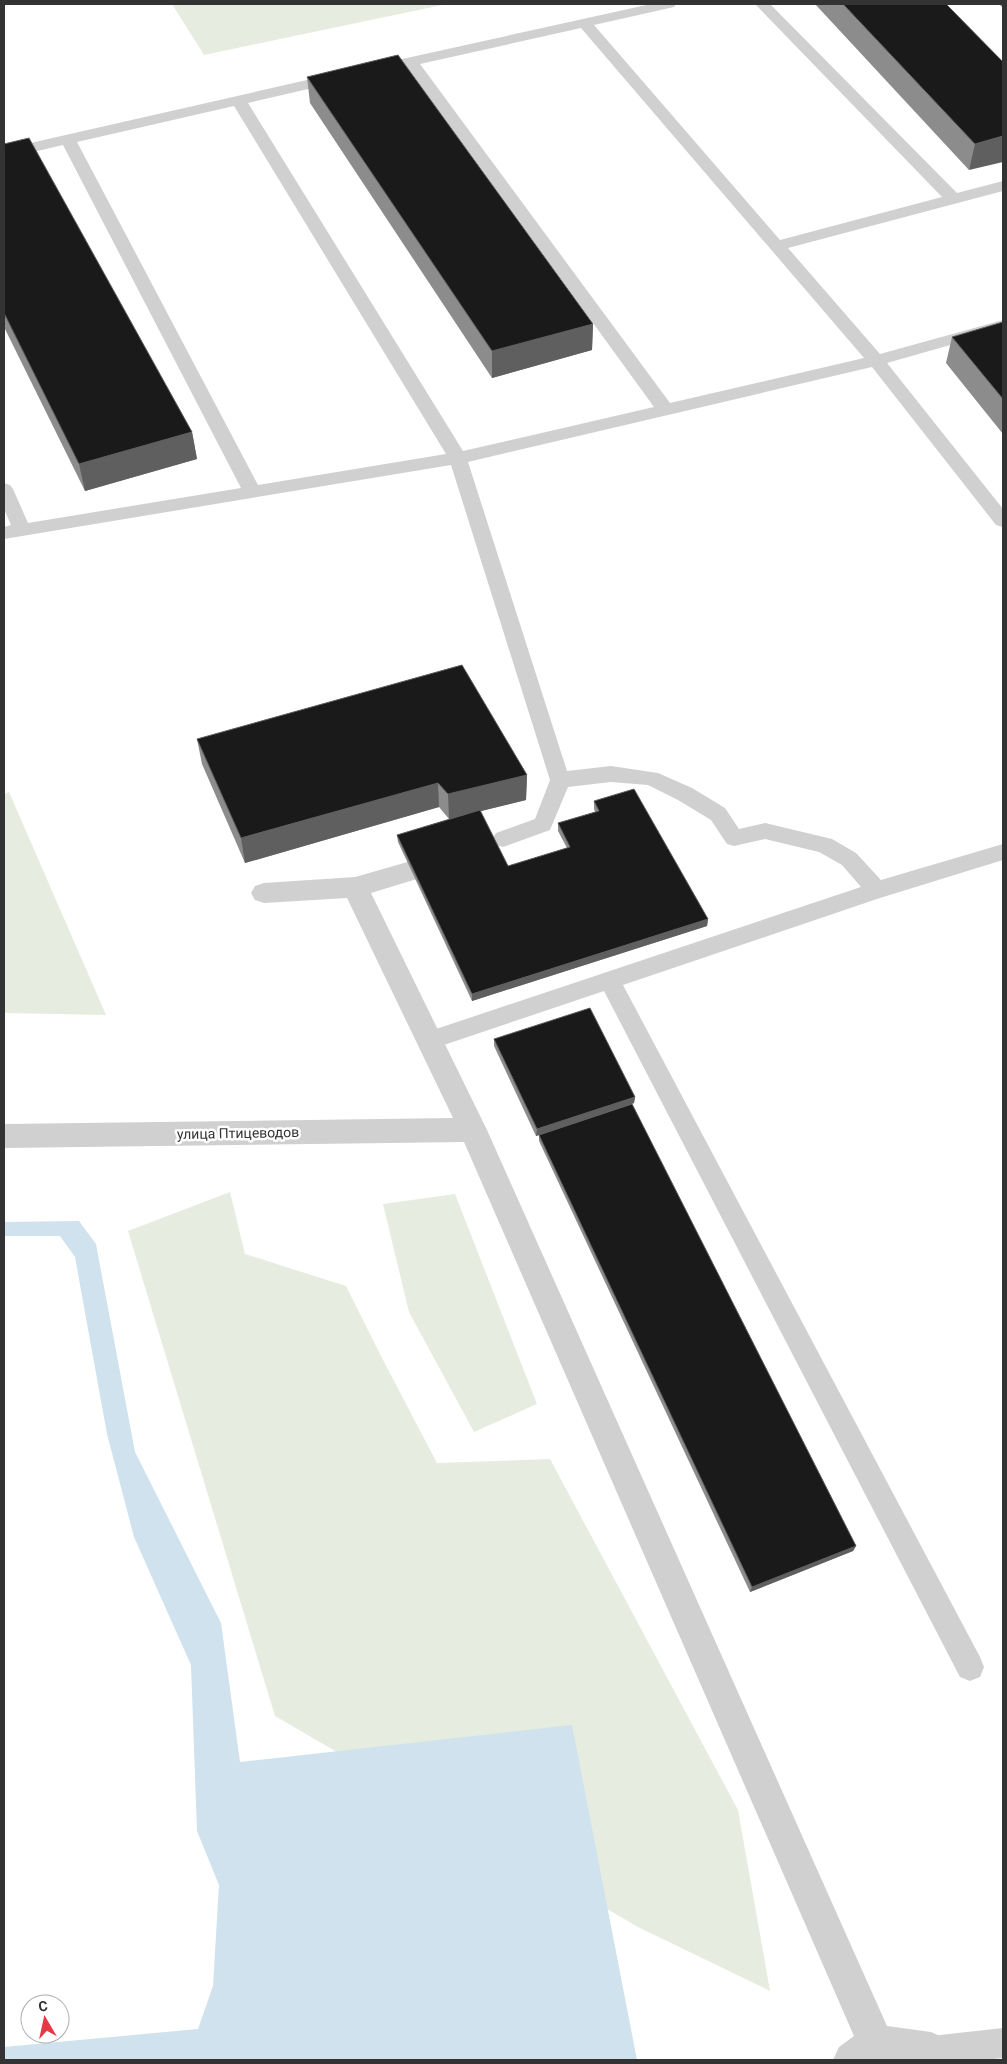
<svg xmlns="http://www.w3.org/2000/svg" width="1007" height="2064" viewBox="0 0 1007 2064" font-family="Roboto,sans-serif">
	<style>
		.green { fill: #e6ecdf }
		.water { fill: #cfe2ee }
		.lines { fill: none; stroke-linecap: round; stroke-linejoin: round }
		.lane { fill: #d0d0d0; fill-rule: evenodd }
		.street { fill: #d0d0d0; fill-rule: evenodd }
		.wall { fill: #8c8c8c }
		.shaded-wall { fill: #5f5f5f }
		.building { fill: #1a1a1a; stroke: #5f5f5f }
		.labels { text-anchor: middle; stroke-width: 5; stroke-linejoin: round; paint-order: stroke }
		.street-label { font-size: 14px; fill: #333; stroke: #fff }
	</style>
	<rect width="100%" height="100%" fill="#fff"/>
	<!-- green -->
	<g class="green">
		<path d="M172,4H447L204,55Z"/>
		<path d="M9,792L106,1015L4,1013V794Z"/>
		<path d="M230,1192L245,1254L346,1286L382,1358L437,1463L550,1459L738,1810L770,1991L638,1927L275,1716L128,1231Z"/>
		<path d="M455,1194L537,1404L474,1432L409,1312L383,1204Z"/>
	</g>
	<!-- water -->
	<path class="water" d="M79,1221L96,1244L135,1452L221,1623L240,1762L572,1725L637,2060H4V2047L198,2029L213,1986L219,1885L197,1831L191,1665L134,1537L107,1434L75,1257L60,1236H4V1222Z"/>
	<g class="lines">
		<!-- lane -->
		<g class="lane">
			<path d="M651,4H676L674,7L594,25L780,240L942,197L755,4H770L957,193L1003,181V191L788,248L880,354L1003,320V330L887,363L1003,509V527L996,525L872,367L468,462L567,771L611,766L658,773L692,788L725,808L739,829L765,823L832,839L856,853L881,880L1003,844V860L880,898L623,985L980,1657L984,1667L980,1677L970,1681L960,1677L604,991L429,1050L421,1048L418,1041L421,1034L861,887L842,865L819,852L765,839L734,846L727,844L711,820L678,800L648,785L611,782L568,787L550,830L503,847L496,845L492,839L496,833L535,819L550,780L451,465L4,539V527L11,525L4,509V483L10,485L13,489L28,523L241,488L63,145L4,159V149L338,73L343,75L346,78L343,81L248,103L463,451L654,407L407,67L375,75L370,73L367,70L370,67L375,65ZM581,28L864,358L670,403L420,64ZM234,106L446,454L258,485L77,142Z"/>
			<path d="M1003,2028V2058L984,2060H919L916,2051L920,2040L931,2036Z"/>
		</g>
		<!-- street -->
		<path class="street" d="M411,861L420,864L424,871L420,878L371,893L487,1130L887,2026L931,2032L944,2038L950,2051L946,2060H833L839,2047L854,2036L464,1142L4,1148V1124L453,1118L347,898L264,903L255,900L251,893L255,886L264,883L355,877Z"/>
	</g>
	<!-- wall -->
	<g class="wall">
		<path d="M815,4H946L1003,62L969,170Z"/>
		<path d="M999,4H1003V8Z"/>
		<path d="M307,77L593,324L592,350L492,378L310,103Z"/>
		<path d="M4,144L192,432L197,459L85,491L4,327Z"/>
		<path d="M1003,322V434L946,363L952,337Z"/>
		<path d="M197,739L527,775L526,800L480,811L508,866L567,848L558,831V823L595,812L594,809V801L708,919L707,926L472,1001L398,842L397,835L460,816L449,819L439,807L245,863L202,764Z"/>
		<path d="M494,1039L635,1097L634,1103L632,1104L856,1546L853,1551L750,1592L539,1141V1135L536,1136L494,1046Z"/>
	</g>
	<!-- shaded-wall -->
	<g class="shaded-wall">
		<path d="M1003,136V162L969,170L975,144Z"/>
		<path d="M593,324L592,350L492,378V351Z"/>
		<path d="M192,432L197,459L85,491L79,464Z"/>
		<path d="M527,775L526,800L449,819L448,794Z"/>
		<path d="M438,783L439,807L245,863L241,838Z"/>
		<path d="M708,919L707,926L472,1001V994Z"/>
		<path d="M635,1097L634,1103L536,1136L537,1129Z"/>
		<path d="M856,1546L853,1551L750,1592L752,1587Z"/>
	</g>
	<!-- building -->
	<g class="building">
		<path d="M843,4H946L1003,62V136L975,144Z"/>
		<path d="M398,55L593,324L492,351L307,77Z"/>
		<path d="M29,138L192,432L79,464L4,313V144Z"/>
		<path d="M1003,322V399L952,337Z"/>
		<path d="M462,665L527,775L448,794L438,783L241,838L197,739Z"/>
		<path d="M634,789L708,919L472,994L397,835L480,810L508,866L570,847L558,823L599,811L594,801Z"/>
		<path d="M590,1008L635,1097L537,1129L494,1039Z"/>
		<path d="M632,1104L856,1546L752,1587L539,1135Z"/>
	</g>
	<g class="labels">
		<!-- street labels -->
		<g class="street-label">
			<text transform="translate(238 1133) rotate(-1)" y="5">улица Птицеводов</text>
		</g>
	</g>
	<!-- border -->
	<rect width="1007" height="2064" fill="none" stroke="#333333" stroke-width="10"/>
	<!-- north arrow -->
	<g transform="translate(45 2019) rotate(351)"><circle r="24" fill="#ffffff" stroke="#adadad"/>
	<path d="M0-4L9 19L0 12L-9 19Z" fill="#e63946"/>
	<text y="-8" font-size="14" font-weight="bold" text-anchor="middle" fill="#333333">С</text>
	</g>
</svg>
